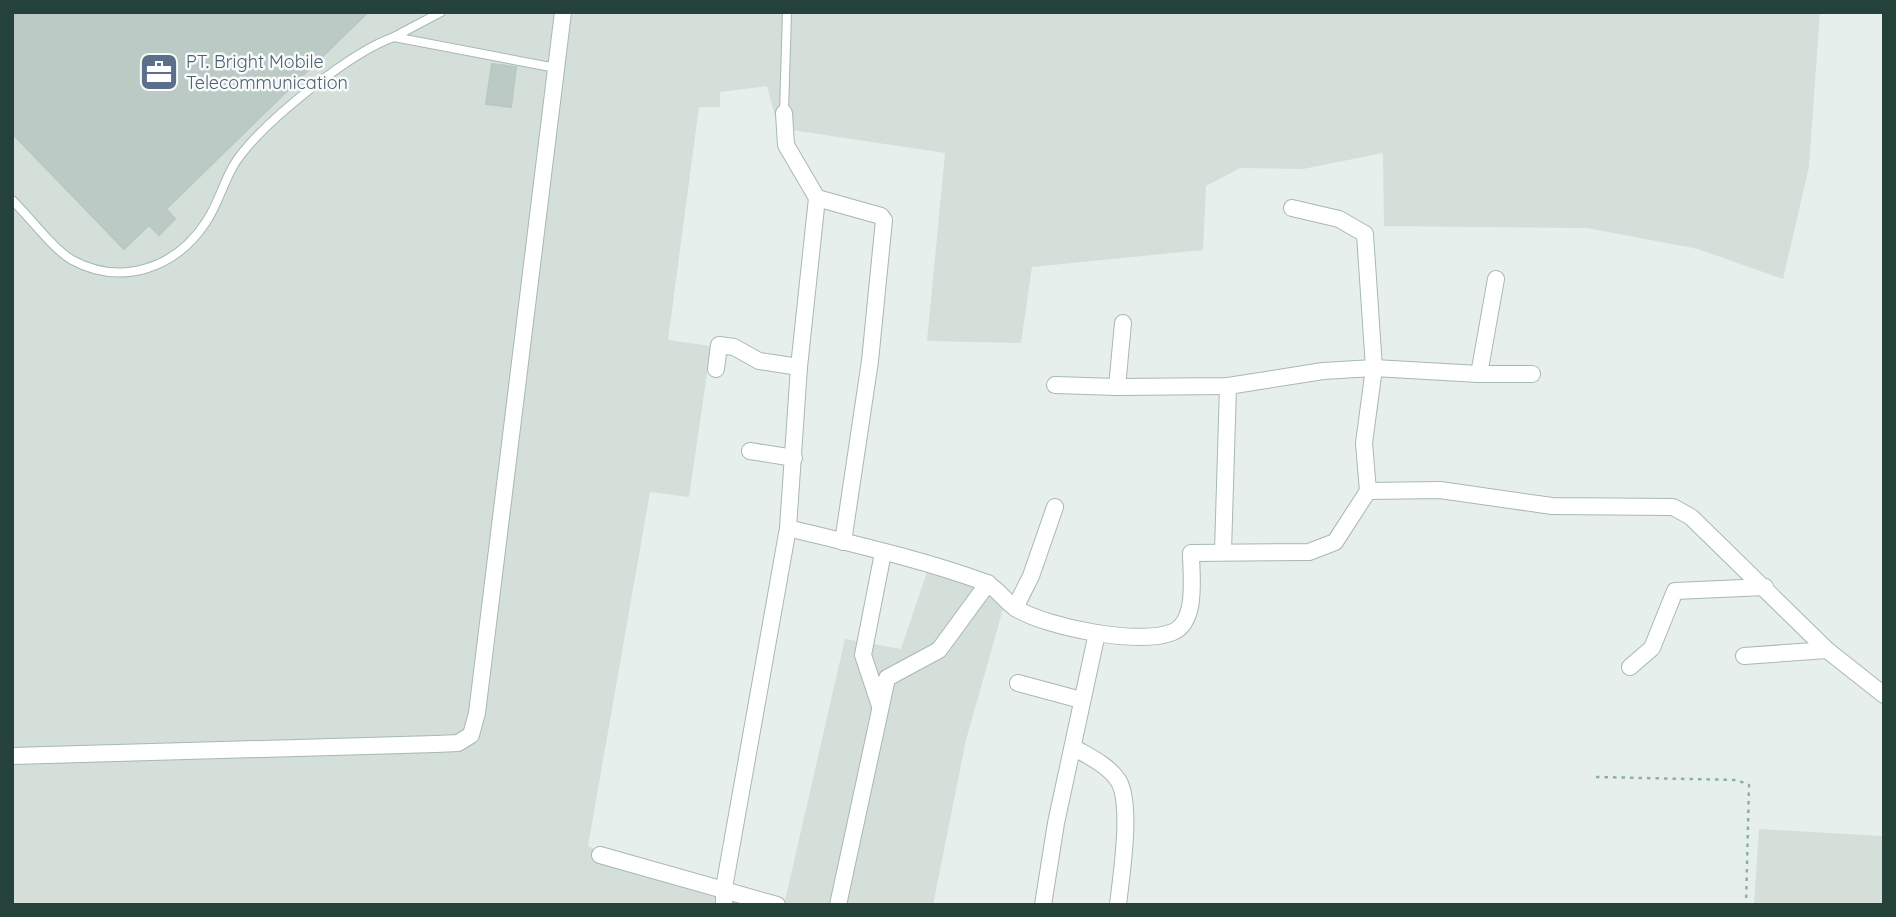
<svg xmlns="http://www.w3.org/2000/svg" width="1896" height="917" viewBox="0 0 1896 917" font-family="Quicksand,sans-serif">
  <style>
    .built { fill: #d4dfda }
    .building { fill: #bbcac4; stroke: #b8c9c2; stroke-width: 2 }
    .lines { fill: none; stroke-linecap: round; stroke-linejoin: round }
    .lane-casing { stroke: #a8b8b2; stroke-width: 10 }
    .street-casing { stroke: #a8b8b2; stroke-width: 18 }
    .path { stroke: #86b3a5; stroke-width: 2.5; stroke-dasharray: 3.5 5; stroke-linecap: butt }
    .lane { stroke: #fff; stroke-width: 8 }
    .street { stroke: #fff; stroke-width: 16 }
    .labels { text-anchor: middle; stroke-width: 5; stroke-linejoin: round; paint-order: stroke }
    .service-label { font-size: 18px; fill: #4e5e75; stroke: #f7fbf9; text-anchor: start }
  </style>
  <rect width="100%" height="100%" fill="#e6efeb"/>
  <g class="built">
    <path d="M12,12H1820L1809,167L1783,279L1698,249L1587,228L1384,226L1383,153L1303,169L1240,168L1206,186L1203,250L1032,267L1021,343L927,341L945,153L778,128L767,86L720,92V107H699L668,340L711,346L689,497L650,492L588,846L605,854L778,905H12Z"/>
    <path d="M928,569L1007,595L966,740L933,905H784L845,639L901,649Z"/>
    <path d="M1759,829L1882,836L1884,829V904L1754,905Z"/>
  </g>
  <g class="building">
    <path d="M12,12H368L166,209L175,219L159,235L149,225L124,249L12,133Z"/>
    <path d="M492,64L516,67L511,107L486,104Z"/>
  </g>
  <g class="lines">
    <g class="lane-casing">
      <g id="lane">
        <path d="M441,12L394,37L556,68"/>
        <path d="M784,113L787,12"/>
        <path d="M12,200C29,216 53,249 72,260C122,287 176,268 206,222C221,200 225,173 243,152C272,116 351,52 394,37"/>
      </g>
    </g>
    <g class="street-casing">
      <g id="street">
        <path d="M817,198L881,216L884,220L870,361L843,542"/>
        <path d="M1123,323L1117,387L1228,386L1323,371L1374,368L1479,374L1496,279"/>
        <path d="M716,369L719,345L734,347L759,361L799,367"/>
        <path d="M1479,374H1532"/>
        <path d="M1055,385L1117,387"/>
        <path d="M750,451L794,458"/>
        <path d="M1368,491L1440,490L1552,506L1673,507L1691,517L1827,650L1884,695"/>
        <path d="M788,528C853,544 921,559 984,582C997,587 1005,602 1017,609C1047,627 1139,646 1173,632C1198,621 1191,575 1191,553L1309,552L1335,542L1368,491L1364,443L1374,368L1365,234L1339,219L1292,208"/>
        <path d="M1223,551L1228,386"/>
        <path d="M1015,608L1031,576L1055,507"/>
        <path d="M1744,656L1827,650"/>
        <path d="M1630,667L1652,648L1675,591L1765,587"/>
        <path d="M1018,683L1081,700"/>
        <path d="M880,706L863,655L883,553"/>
        <path d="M1073,747C1088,756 1108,765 1118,780C1133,803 1121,877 1118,905"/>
        <path d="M12,756L436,744L458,743L471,735L477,713L563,12"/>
        <path d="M600,855L777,905"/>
        <path d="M724,905V888L788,528L799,367L817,198L786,145L784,113"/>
        <path d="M838,905L887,678L939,650L988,583"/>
        <path d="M1043,905L1056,823L1097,633"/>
      </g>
    </g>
    <path class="path" d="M1596,777L1737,780L1749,785L1746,905"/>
    <use href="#lane" class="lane"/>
    <use href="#street" class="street"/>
  </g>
  <defs>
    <g id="office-square" transform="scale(2.0125)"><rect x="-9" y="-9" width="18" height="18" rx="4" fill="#5c6f8a" stroke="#f7fbf9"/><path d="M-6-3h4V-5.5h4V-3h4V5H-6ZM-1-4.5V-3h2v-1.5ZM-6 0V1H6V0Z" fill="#fff"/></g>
  </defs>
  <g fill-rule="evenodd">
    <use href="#office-square" x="159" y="72"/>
  </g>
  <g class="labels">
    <g class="service-label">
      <text x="186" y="68">PT. Bright Mobile<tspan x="186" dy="21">Telecommunication</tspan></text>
    </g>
  </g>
  <rect width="1896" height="917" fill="none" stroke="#24423a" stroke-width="28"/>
</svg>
